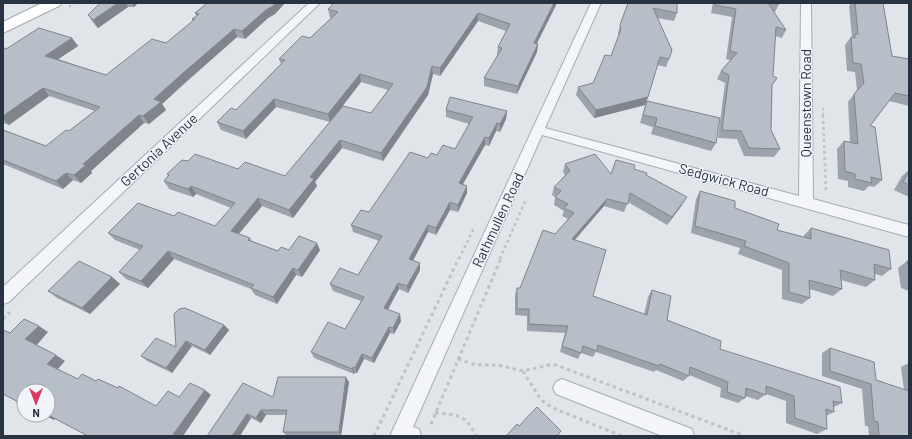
<svg xmlns="http://www.w3.org/2000/svg" width="912" height="439" viewBox="0 0 912 439" font-family="Barlow,sans-serif">
  <style>
    .lines { fill: none; stroke-linecap: round; stroke-linejoin: round }
    .street-casing { stroke: #a5acb5; stroke-width: 2 }
    .primary-casing { stroke: #9eaab7; stroke-width: 2 }
    .path-far2 { stroke: #bec3c9; stroke-width: 2; stroke-dasharray: 2.5 2.5; stroke-linecap: butt }
    .path-far1 { stroke: #bec3c9; stroke-width: 2.5; stroke-dasharray: 3 3; stroke-linecap: butt }
    .path { stroke: #bec3c9; stroke-width: 3; stroke-dasharray: 3.5 3.5; stroke-linecap: butt }
    .street { fill: #f3f5f8; fill-rule: evenodd }
    .primary { fill: #fff; fill-rule: evenodd }
    .wall { fill: #9da3ac; fill-rule: evenodd }
    .shaded-wall { fill: #80858c }
    .building { fill: #b7bec8; stroke: #80858c }
    .labels { text-anchor: middle; stroke-width: 3; stroke-linejoin: round; paint-order: stroke }
    .street-label { font-size: 14px; fill: #273343; stroke: #f0f3f7 }
  </style>
  <rect width="100%" height="100%" fill="#e0e5ea"/>
  <g class="lines">
    <g class="street-casing">
      <g id="street">
        <path d="M309,3H320L9,302L3,304V287Z"/>
        <path d="M591,3H601L545,128L799,196L801,3H811L813,199L909,225V237L542,135L413,427L419,429L421,436H390Z"/>
        <path d="M562,379L692,429L694,436H662L556,394L553,388L556,382Z"/>
      </g>
    </g>
    <g class="primary-casing">
      <path id="primary" d="M42,3H61L59,6L3,33V22Z"/>
    </g>
    <g class="path-far2">
      <path d="M69,7L75,3"/>
      <path d="M823,108V116"/>
    </g>
    <g class="path-far1">
      <path d="M823,115L826,193"/>
      <path d="M459,259L474,228"/>
      <path d="M500,259L526,199"/>
    </g>
    <g class="path">
      <path d="M3,319L10,312"/>
      <path d="M458,359L476,365H498L523,371L549,365H556L745,436"/>
      <path d="M523,371L541,400L553,408L622,436"/>
      <path d="M435,413C457,415 466,414 476,436"/>
      <path d="M431,424L501,258"/>
      <path d="M374,436L459,258"/>
    </g>
    <use href="#street" class="street"/>
    <use href="#primary" class="primary"/>
  </g>
  <g class="wall">
    <path d="M100,3H138L134,7H128L98,28L94,24L88,15Z"/>
    <path d="M207,3H285L275,14L268,18L245,39L237,37L186,82L162,104L166,110L149,124L144,123L91,171L92,173L81,183L73,180L63,189L3,164V130L46,146L69,131L95,111L49,96L9,125L3,123V48L6,49L72,38L78,46L58,59L106,75L166,43L193,21L192,19L196,16L195,13Z"/>
    <path d="M334,3H557L537,43L538,44L537,52L517,94L484,86V78L498,55H497L498,47L506,31L478,21L440,76L433,74L428,95L383,161L342,148L315,182L317,186L293,218L262,206L239,234L250,238L252,241L278,251L289,250H320L302,277L296,275L277,304L255,295L251,289L174,259L148,288L126,279L119,272L140,250L115,240L108,233L174,216L215,226L231,208L196,194L193,197L169,189L164,181L168,176L167,174L188,161L238,169L285,176L330,122L276,107L246,139L221,130L217,122L236,110L281,64L279,59L310,38L331,18H330L328,9ZM361,82L388,90L371,113L339,111Z"/>
    <path d="M628,3L677,13L674,21L657,18L669,59L666,67L657,65L648,97L645,105L594,118L576,95L578,87L593,83L611,56L619,36L618,33L620,25Z"/>
    <path d="M713,3H779V4L775,12H774L786,30L782,38L775,36L772,86L771,130L780,149L774,157L744,156L737,139L718,138L725,83L717,79L721,71L730,60L726,59L732,17L711,13Z"/>
    <path d="M851,3H883L892,56L909,59V106L889,101L870,126L882,180L874,187L869,186L864,191L848,187V181L838,179L837,149L844,141L850,142L848,102L857,90L855,72L847,71L845,45L851,37H852L849,6Z"/>
    <path d="M647,101L716,143L711,151L651,134L653,127L640,123L644,109Z"/>
    <path d="M446,110L507,111L506,119L500,132L496,131L489,146L485,145L463,184L467,193L458,212L450,210L436,235L428,232L413,261L420,263V270L408,293L399,289L388,310L401,321L394,334L390,333L374,363L364,359L357,373H355L354,374L314,358L311,352L345,329L361,301L333,291L330,284L358,275L379,241L353,232L351,225L369,212L428,158L455,149L469,124L446,117Z"/>
    <path d="M616,160L646,175L682,205L667,225L628,202L624,212L604,206L575,240L593,296L644,314L648,297L652,290L667,320L720,349L842,403L834,407V412L826,416L827,429L817,434L786,423V401L766,394L758,400L745,396V398L738,403L720,397L721,388L689,375V376L683,381L656,370L654,372L596,352L593,357L581,353L578,359L560,352L565,333L527,331V316L515,315V295L517,288H520L555,234L568,219L562,216L564,211L554,205L555,197L552,195L554,187L565,175L563,172L565,164L611,174Z"/>
    <path d="M909,170V197L894,190L902,176Z"/>
    <path d="M700,191L777,230L804,237V235L811,228L891,269L882,276L875,274V280L866,287L841,280L842,289L833,296L809,289L810,298L802,304L782,299V270L738,254L740,248L691,233L696,199Z"/>
    <path d="M907,261H909V291L901,288L898,268Z"/>
    <path d="M112,277L120,284L90,314L57,298L48,291Z"/>
    <path d="M174,314L224,325L229,330L210,355L192,346L172,373L147,361L141,356L176,347Z"/>
    <path d="M830,348L876,380L904,390L901,367L909,363V436H869L868,426H865L862,389L822,376V353Z"/>
    <path d="M349,382L341,436H287L283,432L286,415H266L261,423L251,418L240,436H207L273,397Z"/>
  </g>
  <g class="shaded-wall">
    <path d="M118,3H126L128,7L98,28L93,20Z"/>
    <path d="M132,3H138L134,7Z"/>
    <path d="M276,3H285L275,14L268,18L245,39L242,31L266,10Z"/>
    <path d="M554,3H557L533,51L534,43Z"/>
    <path d="M478,13V21L440,76V68Z"/>
    <path d="M234,29L237,37L186,82L162,104L166,110L149,124L143,116L154,99L182,74Z"/>
    <path d="M72,38L78,46L51,64L45,56Z"/>
    <path d="M538,44L537,52L517,94L518,86Z"/>
    <path d="M432,66L433,74L428,95L383,161L381,153Z"/>
    <path d="M360,74L361,82L330,122L328,114Z"/>
    <path d="M43,88L49,96L9,125L3,119V116Z"/>
    <path d="M648,97L645,105L594,118L596,110Z"/>
    <path d="M274,99L276,107L246,139L243,131Z"/>
    <path d="M507,111L506,119L500,132V124Z"/>
    <path d="M139,115L144,123L91,171L92,173L81,183L74,175L83,164Z"/>
    <path d="M497,123L496,131L489,146V138Z"/>
    <path d="M485,137V145L459,191V183Z"/>
    <path d="M340,140L342,148L315,182L317,186L293,218L289,210L310,177Z"/>
    <path d="M66,173L73,180L63,189L56,181Z"/>
    <path d="M191,186L196,194L193,197L188,189Z"/>
    <path d="M467,186V193L458,212V205Z"/>
    <path d="M687,197L682,205L667,225L672,217Z"/>
    <path d="M258,198L262,206L235,238L231,231Z"/>
    <path d="M607,199L604,206L569,246L572,239Z"/>
    <path d="M450,202V210L436,235V228Z"/>
    <path d="M428,225V232L410,266L409,259Z"/>
    <path d="M317,243L320,250L302,277L298,270Z"/>
    <path d="M168,251L174,259L148,288L141,281Z"/>
    <path d="M420,263V270L408,293L407,286Z"/>
    <path d="M293,268L296,275L277,304L273,297Z"/>
    <path d="M112,277L120,284L90,314L82,308Z"/>
    <path d="M398,283L399,289L385,314L384,308Z"/>
    <path d="M400,314L401,321L394,334L393,328Z"/>
    <path d="M224,325L229,330L210,355L205,350Z"/>
    <path d="M39,326L48,332L36,346L25,339Z"/>
    <path d="M389,327L390,333L374,363L372,358Z"/>
    <path d="M186,341L192,346L172,373L166,368Z"/>
    <path d="M362,354L364,359L357,373L355,368Z"/>
    <path d="M56,355L65,361L57,370L47,364Z"/>
    <path d="M353,367L355,373L354,374L352,369Z"/>
    <path d="M346,377L349,382L341,436L339,432Z"/>
    <path d="M205,390L211,395L183,436H172Z"/>
    <path d="M261,410L266,415L261,423L256,418Z"/>
    <path d="M247,414L251,418L240,436H232Z"/>
    <path d="M44,415H48L56,418L54,420Z"/>
  </g>
  <g class="building">
    <path d="M100,3H118L93,20L88,15Z"/>
    <path d="M207,3H276L273,6L266,10L242,31L234,29L182,74L154,99L161,102L143,116L139,115L83,164L86,165L74,175L66,173L56,181L3,160V130L46,146L66,130L69,131L100,107L43,88L3,116V48H4L6,49L39,28L72,38L45,56L106,75L152,39L166,43L195,19H192L199,14L195,13Z"/>
    <path d="M334,3H554L534,43L538,44L518,86L484,78L502,48L498,47L510,24L478,13L440,68L432,66L427,87L381,153L340,140L310,177L314,179L289,210L258,198L231,231L250,238L248,240L278,251L281,247L289,250L299,236L317,243L298,270L293,268L273,297L251,288L254,285L168,251L141,281L119,272L143,246L108,233L138,203L174,216L178,212L215,226L235,203L191,186L188,189L164,181L169,175L167,174L182,160L188,161L195,154L238,169L245,162L285,176L343,106L371,113L393,84L360,74L328,114L274,99L243,131L217,122L231,108L236,110L285,60L279,59L302,36L310,38L338,12L328,9Z"/>
    <path d="M628,3H677V13L653,8L672,50L669,59L660,57L648,97L596,110L578,87L593,83L605,55L611,56L621,29L620,25Z"/>
    <path d="M715,3H779V4L768,3L786,30L776,27L773,76L777,78L772,85L771,130L780,149L749,148L741,131L722,130L729,75L721,71L737,53L730,51L736,9L715,5Z"/>
    <path d="M855,3H883L892,56L909,59V96L895,93L870,126L875,127L882,180L871,177L872,183L855,179V174L845,171L844,141L858,144L854,94L864,83L861,64L853,63L851,37L855,38V34H858Z"/>
    <path d="M450,97L507,111L500,124L497,123L489,138L485,137L459,183L467,186L458,205L450,202L436,228L428,225L409,259L420,263L407,286L398,283L384,308L400,314L393,328L389,327L372,358L362,354L355,368L353,367L352,369L311,352L328,322L345,329L364,297L330,284L340,268L358,275L382,236L351,225L361,210L369,212L410,152L428,158L431,153L437,155L443,145L455,149L473,117L446,110Z"/>
    <path d="M647,101L720,118L716,143L655,126L657,118L643,115Z"/>
    <path d="M595,154L611,174L616,160L635,165L634,169L647,173L646,175L687,197L672,217L630,193L628,204L607,199L572,239L606,250L593,296L647,315L652,290L671,296L667,320L721,341L720,349L840,387L842,403L833,401L834,412L826,409L827,429L795,418L794,396L766,386V395L746,388L745,398L727,392L728,382L690,367L689,376L660,364L659,366L598,345L597,351L583,346L581,353L562,346L568,326L529,324V309H517V288H520L543,230L555,234L574,213L564,208L568,204L555,197L561,191L554,187L570,171L565,164Z"/>
    <path d="M909,171V185L903,182Z"/>
    <path d="M700,191L735,201V208L779,224L777,230L811,239V228L889,250L891,269L874,264L875,280L840,270L842,289L809,280L810,298L789,292V263L744,246L746,241L695,226Z"/>
    <path d="M79,261L112,277L82,308L48,291Z"/>
    <path d="M907,261H909V269Z"/>
    <path d="M185,308L224,325L205,350L186,341L166,368L141,356L156,338L176,347L174,314L179,309Z"/>
    <path d="M24,319L39,326L25,339L56,355L47,364L78,379L82,374L96,381L98,379L118,388L119,386L156,406L168,391L179,397L190,383L205,390L172,436H88L48,415V391H24V405L3,394V330L10,333Z"/>
    <path d="M830,348L874,362L876,380L909,391V436H879L878,422L874,421L871,384L830,371Z"/>
    <path d="M278,377H346L339,432H283L287,410H261L256,418L247,414L232,436H207L243,383L273,397Z"/>
    <path d="M537,407L561,431L557,436H506L517,424L519,426Z"/>
  </g>
  <g class="labels">
    <g class="street-label">
      <text transform="translate(806 103) rotate(-90)" y="5">Queenstown Road</text>
      <text transform="translate(159 150) rotate(-43)" y="5">Gertonia Avenue</text>
      <text transform="translate(724 180) rotate(15)" y="5">Sedgwick Road</text>
      <text transform="translate(498 220) rotate(-65)" y="5">Rathmullen Road</text>
    </g>
  </g>
  <rect width="912" height="439" fill="none" stroke="#273343" stroke-width="8"/>
  <g transform="translate(36 403) rotate(180)"><circle r="19" fill="#f0f3f7" stroke="#a0a6af"/>
  <path d="M0-3L7 15L0 10L-7 15Z" fill="#da3a5d"/>
  <text y="-6" font-size="11" font-weight="bold" text-anchor="middle" fill="#273343">N</text>
  </g>
</svg>
